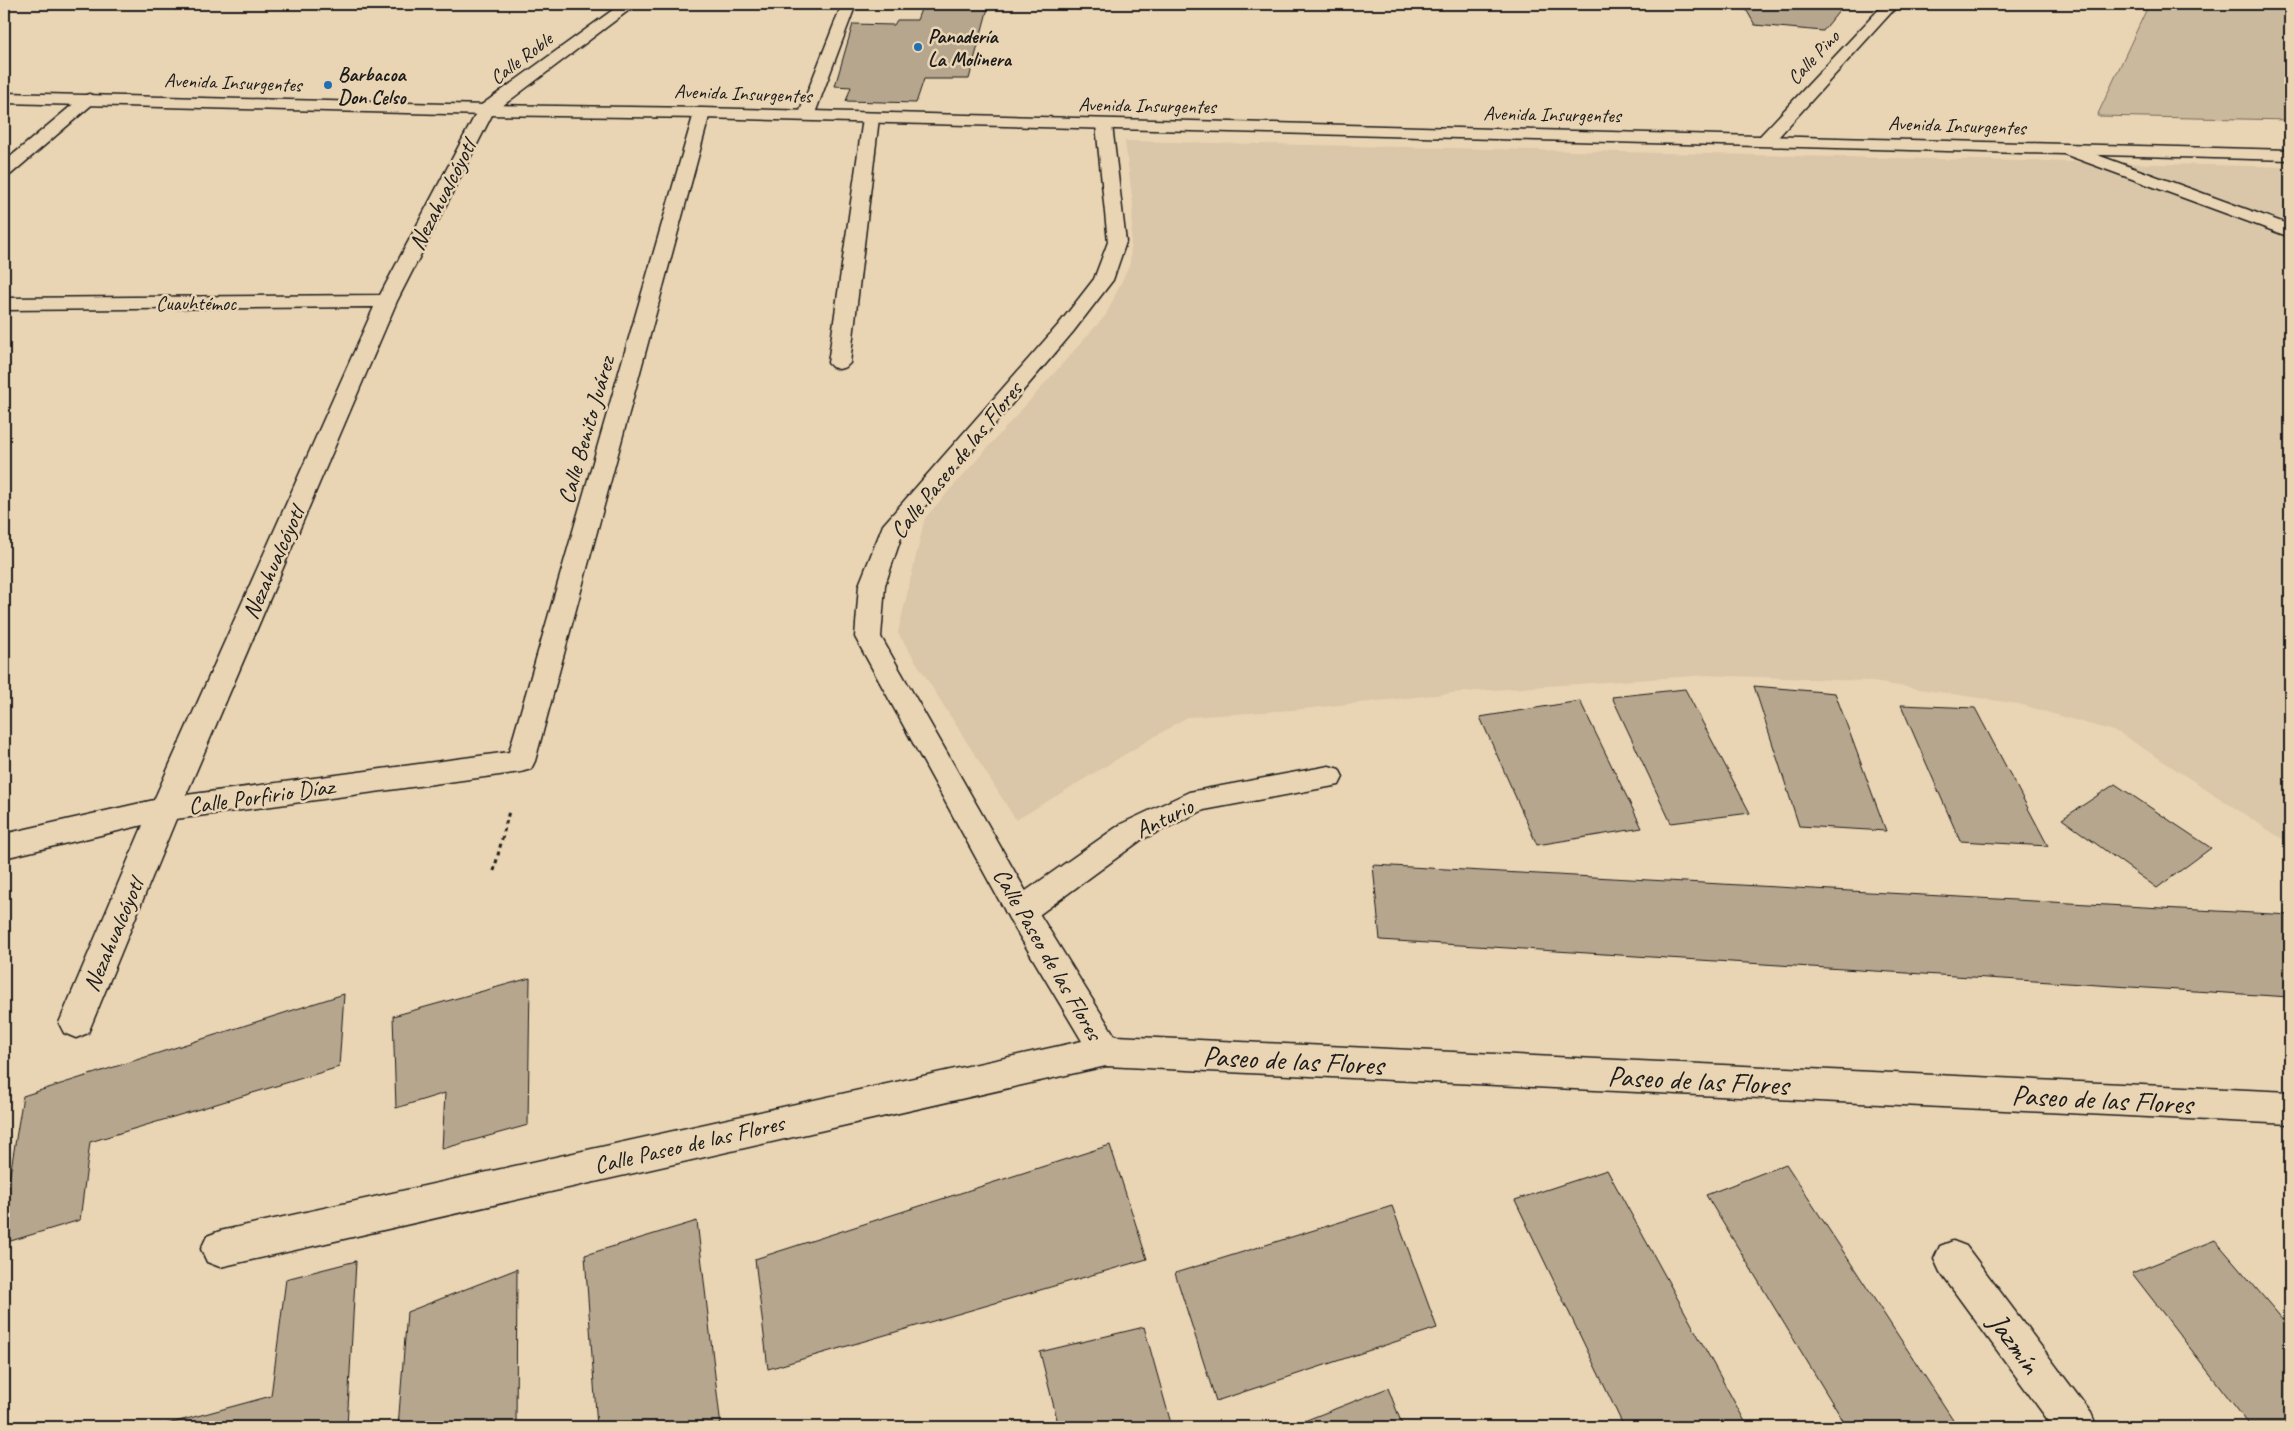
<svg xmlns="http://www.w3.org/2000/svg" width="2294" height="1431" viewBox="0 0 2294 1431" font-family="Caveat,sans-serif">
  <style>
    .built { fill: #dac6a8 }
    .green { fill: #cbb99d; stroke: #746a5c }
    .building { fill: #b6a68e; stroke: #1c1c1c }
    .lines { fill: none; stroke-linecap: round; stroke-linejoin: round }
    .service-casing { stroke: #1c1c1c; stroke-width: 3 }
    .minor-casing { stroke: #1c1c1c; stroke-width: 3 }
    .tertiary-casing { stroke: #1c1c1c; stroke-width: 3 }
    .path { stroke: #1c1c1c; stroke-width: 3; stroke-dasharray: 4 4; stroke-linecap: butt }
    .service { fill: #e9d4b3; fill-rule: evenodd }
    .minor { fill: #e9d4b3; fill-rule: evenodd }
    .tertiary { fill: #e9d4b3; fill-rule: evenodd }
    .poi-dot { fill: #1f6fb2; stroke: #e9d4b3; stroke-width: 2 }
    .labels { text-anchor: middle; stroke-width: 5; stroke-linejoin: round; paint-order: stroke }
    .far-poi-label { font-size: 20px; font-weight: bold; fill: #1c1c1c; stroke: #e9d4b3; text-anchor: start }
    .far-street-label { font-size: 20px; fill: #1c1c1c; stroke: #e9d4b3 }
    .street-label { font-size: 24px; fill: #1c1c1c; stroke: #e9d4b3 }
    .near-street-label { font-size: 29px; fill: #1c1c1c; stroke: #e9d4b3 }
  </style>
  <rect width="100%" height="100%" fill="#e9d4b3"/>
  <filter id="ink" filterUnits="userSpaceOnUse"><feTurbulence type="fractalNoise" baseFrequency=".02" numOctaves="2"/><feDisplacementMap in="SourceGraphic" scale="10" xChannelSelector="R" yChannelSelector="G"/><feConvolveMatrix kernelMatrix="1 2 1 2 8 2 1 2 1" color-interpolation-filters="sRGB"/></filter>
  <g filter="url(#ink)">
    <path class="built" d="M1125,141L2290,167V844L2120,733L2019,704L1867,681L1707,675L1462,692L1292,710L1187,717L1016,820L898,633L925,518L1106,315L1130,264L1133,204Z"/>
    <path class="green" d="M2149,4H2290V120L2097,116Z"/>
    <g class="building">
      <path d="M923,4H989L969,79H924L916,103L846,101L851,87L835,86L853,24L894,25L897,20H917Z"/>
      <path d="M1743,4H1843L1844,5L1823,31L1755,25Z"/>
      <path d="M1754,686L1835,693L1886,831L1799,826Z"/>
      <path d="M1685,689L1750,813L1671,823L1612,697Z"/>
      <path d="M1580,701L1642,828L1537,845L1480,717Z"/>
      <path d="M1901,705L1975,708L2048,846L1960,841Z"/>
      <path d="M2115,784L2211,848L2157,888L2062,819Z"/>
      <path d="M1373,865L2290,915V997L1380,940Z"/>
      <path d="M530,978L528,1125L442,1149L445,1093L396,1108L393,1016Z"/>
      <path d="M344,994L339,1067L90,1142L80,1220L4,1243V1211L23,1096Z"/>
      <path d="M1110,1145L1147,1259L768,1369L755,1259Z"/>
      <path d="M1786,1164L1958,1427H1847L1706,1195Z"/>
      <path d="M1607,1170L1748,1427H1624L1515,1200Z"/>
      <path d="M1392,1206L1437,1328L1216,1401L1175,1273Z"/>
      <path d="M697,1221L721,1427H597L585,1255Z"/>
      <path d="M2215,1240L2290,1328V1427H2251L2132,1273Z"/>
      <path d="M356,1261L347,1427H157L271,1396L286,1279Z"/>
      <path d="M517,1269L516,1427H398L407,1312Z"/>
      <path d="M1144,1327L1172,1427H1059L1040,1352Z"/>
      <path d="M1388,1388L1403,1427H1289Z"/>
    </g>
    <g class="lines">
      <g class="service-casing">
        <g id="service">
          <path d="M842,4H856L814,116L812,120H800L798,116Z"/>
          <path d="M2070,145L2290,225V237L2064,154L2061,150L2064,146Z"/>
          <path d="M1329,766L1339,769L1343,777L1339,785L1204,810L1141,840L1032,920L1021,924L1010,920L1005,911L1010,902L1121,824L1189,792Z"/>
        </g>
      </g>
      <g class="minor-casing">
        <g id="minor">
          <path d="M621,4H637L493,113L397,301L186,795L509,752L694,113L696,109H708L710,113L535,761L531,769L521,772L176,819L88,1033L76,1038L64,1033L59,1023L143,825L4,858V834L154,800L374,307L4,310V298L380,295L480,106Z"/>
          <path d="M1884,4H1899L1772,144H1760L1757,140L1760,136Z"/>
          <path d="M89,94L95,96L97,99L95,102L10,175L4,176V162L83,96Z"/>
          <path d="M871,113L877,114L879,118L850,363L846,367L839,369L832,367L828,363L863,118L865,114Z"/>
          <path d="M1104,120L1110,121L1112,125L1126,242L1113,280L1073,332L903,532L885,585L881,637L1032,902L1115,1036L2290,1092V1124L1106,1066L220,1267L207,1262L201,1249L207,1236L220,1231L1082,1041L1010,920L855,637L859,585L883,525L1059,324L1094,279L1108,242L1096,125L1098,121Z"/>
          <path d="M1953,1241L1966,1246L2091,1413L2097,1427H2053L1940,1272L1934,1259L1940,1246Z"/>
        </g>
      </g>
      <g class="tertiary-casing">
        <path id="tertiary" d="M4,93L486,105L702,108L2290,150V160L702,118L486,115L4,103Z"/>
      </g>
      <path class="path" d="M494,871L509,811"/>
      <use href="#service" class="service"/>
      <use href="#minor" class="minor"/>
      <use href="#tertiary" class="tertiary"/>
    </g>
  </g>
  <g class="poi-dot">
    <circle cx="918" cy="47" r="5"/>
    <circle cx="328" cy="85" r="5"/>
  </g>
  <g class="labels">
    <g class="far-poi-label">
      <text x="928" y="43">Panadería<tspan x="928" dy="23">La Molinera</tspan></text>
      <text x="338" y="81">Barbacoa<tspan x="338" dy="23">Don Celso</tspan></text>
    </g>
    <g class="far-street-label">
      <text transform="translate(1813 57) rotate(-47)" y="7">Calle Pino</text>
      <text transform="translate(521 58) rotate(-37)" y="7">Calle Roble</text>
      <text transform="translate(233 82) rotate(2)" y="7">Avenida Insurgentes</text>
      <text transform="translate(743 93) rotate(2)" y="7">Avenida Insurgentes</text>
      <text transform="translate(1147 105) rotate(1)" y="7">Avenida Insurgentes</text>
      <text transform="translate(1552 114) rotate(1)" y="7">Avenida Insurgentes</text>
      <text transform="translate(1957 125) rotate(2)" y="7">Avenida Insurgentes</text>
      <text x="196" y="310">Cuauhtémoc</text>
    </g>
    <g class="street-label">
      <text transform="translate(442 195) rotate(-63)" y="8">Nezahualcóyotl</text>
      <text transform="translate(586 430) rotate(-74)" y="8">Calle Benito Juárez</text>
      <text transform="translate(956 460) rotate(-51)" y="8">Calle Paseo de las Flores</text>
      <text transform="translate(273 563) rotate(-66)" y="8">Nezahualcóyotl</text>
      <text transform="translate(261 796) rotate(-8)" y="8">Calle Porfirio Díaz</text>
      <text transform="translate(1164 818) rotate(-26)" y="8">Anturio</text>
      <text transform="translate(113 935) rotate(-67)" y="8">Nezahualcóyotl</text>
      <text transform="translate(1048 954) rotate(60)" y="8">Calle Paseo de las Flores</text>
      <text transform="translate(689 1144) rotate(-13)" y="8">Calle Paseo de las Flores</text>
    </g>
    <g class="near-street-label">
      <text transform="translate(1293 1060) rotate(3)" y="10">Paseo de las Flores</text>
      <text transform="translate(1698 1080) rotate(3)" y="10">Paseo de las Flores</text>
      <text transform="translate(2102 1099) rotate(3)" y="10">Paseo de las Flores</text>
      <text transform="translate(2015 1343) rotate(54)" y="10">Jazmín</text>
    </g>
  </g>
  <rect width="2294" height="1431" fill="none" stroke="#e9d4b3" stroke-width="20"/>
  <rect x="10" y="10" width="2274" height="1411" fill="none" stroke="#1c1c1c" stroke-width="2" filter="url(#ink)"/>
</svg>
